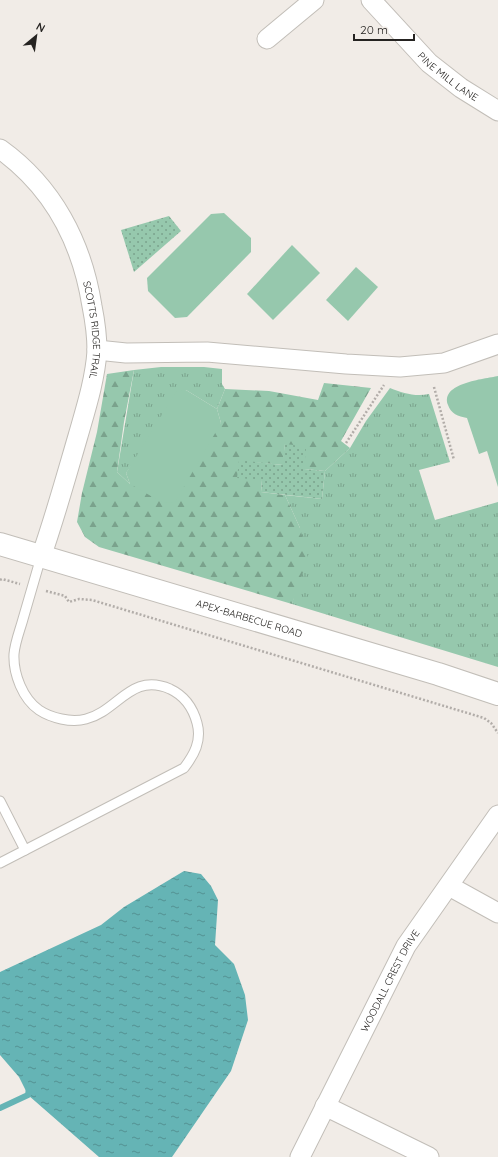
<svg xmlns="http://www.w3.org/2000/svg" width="498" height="1157" viewBox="0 0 498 1157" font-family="Quicksand,sans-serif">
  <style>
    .grass { fill: url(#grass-tufts) }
    .forest { fill: url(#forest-firs) }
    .park { fill: url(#park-dots) }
    .pitch { fill: #96c8ad }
    .water { fill: url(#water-ripples) }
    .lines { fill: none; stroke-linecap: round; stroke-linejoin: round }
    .stream { stroke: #65b4b5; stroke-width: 6 }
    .service-casing { stroke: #c2beb8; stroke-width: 11 }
    .minor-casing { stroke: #c2beb8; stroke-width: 21 }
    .tertiary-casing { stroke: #c2beb8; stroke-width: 24 }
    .path { stroke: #b2ada9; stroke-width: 2.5; stroke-dasharray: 2 2; stroke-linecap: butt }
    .service { stroke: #fff; stroke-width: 9 }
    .minor { stroke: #fff; stroke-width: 19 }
    .tertiary { stroke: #fff; stroke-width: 22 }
    .labels { text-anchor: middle; stroke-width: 3; stroke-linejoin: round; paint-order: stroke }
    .street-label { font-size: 10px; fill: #252321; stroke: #f1ece7 }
  </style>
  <defs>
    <pattern id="grass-tufts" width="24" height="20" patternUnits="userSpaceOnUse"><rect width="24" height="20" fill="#96c8ad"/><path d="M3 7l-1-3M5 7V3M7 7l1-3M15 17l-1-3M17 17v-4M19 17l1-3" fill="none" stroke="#7aa28c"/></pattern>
    <pattern id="forest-firs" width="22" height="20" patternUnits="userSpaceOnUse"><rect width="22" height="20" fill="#96c8ad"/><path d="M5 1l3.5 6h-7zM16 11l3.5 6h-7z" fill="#7aa28c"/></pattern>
    <pattern id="park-dots" width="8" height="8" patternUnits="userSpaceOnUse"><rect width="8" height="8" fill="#96c8ad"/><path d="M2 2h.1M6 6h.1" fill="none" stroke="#7aa28c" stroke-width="1.8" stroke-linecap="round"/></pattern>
    <pattern id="water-ripples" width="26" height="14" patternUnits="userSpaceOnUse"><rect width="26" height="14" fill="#65b4b5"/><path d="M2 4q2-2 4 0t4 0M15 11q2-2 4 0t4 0" fill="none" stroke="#539293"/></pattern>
  </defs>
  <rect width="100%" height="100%" fill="#f1ece7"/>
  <g class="grass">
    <path d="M161,367H204L222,369V384L225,389L217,409L186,390L126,473L130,484L117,472L134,370Z"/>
    <path d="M390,388C403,393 415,397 429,394L450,462L419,470L435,520L498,502V667L292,604L297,585L300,528L285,495L322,499L325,471L350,448L366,421Z"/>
  </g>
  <path class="forest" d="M134,370L124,422L117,472L130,484L221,423L217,409L225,389L269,391L318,400L324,383L371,388L341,441L350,448L325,471L304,469L285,444L283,465L240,461L262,480L261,492L285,495L300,528L308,558L292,604L99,547L85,537L77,522L82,493L97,432L107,374Z"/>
  <g class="park">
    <path d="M169,216L181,231L134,272L121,230Z"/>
    <path d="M285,444L294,445L306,449L304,469L325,471L322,499L261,492L262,480L237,478L239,460L282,465Z"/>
  </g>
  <g class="pitch">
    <path d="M224,213L251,238V252L187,317L175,318L148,291L147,278L211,214Z"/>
    <path d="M292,245L320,273L273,320L247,294Z"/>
    <path d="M356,267L378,287L348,321L326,300Z"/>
    <path d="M498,376V487L487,451L479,454L467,418C458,416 451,414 448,405C440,383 484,379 498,376Z"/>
    <path d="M186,390L217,409L221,423L175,502L163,503L130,484L126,473L176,392Z"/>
  </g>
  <path class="water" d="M184,871L201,874L211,886L218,900L215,945L234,964L245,995L248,1020L231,1071L172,1157H99L28,1095L19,1077L0,1055V972L101,925L124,907Z"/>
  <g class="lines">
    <path class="stream" d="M0,1108L28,1095L29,1088"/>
    <g class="service-casing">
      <g id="service">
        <path d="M0,801L25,850"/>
        <path d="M0,863L184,768C194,755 202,741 197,723C193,708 185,696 170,689C131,672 118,711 86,719C71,723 51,718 39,710C23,699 13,674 14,654C15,642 20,630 23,619C29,598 35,578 41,557"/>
      </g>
    </g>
    <g class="minor-casing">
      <g id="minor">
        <path id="s1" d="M371,0L429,63L461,88L498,111"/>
        <path d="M267,39L314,0"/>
        <path id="s2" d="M0,149C53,187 82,243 92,306C95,321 97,336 97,351C95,380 86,408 78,436C66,477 55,517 41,557"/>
        <path d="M97,350L126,353L207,352L346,364L400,367L444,363L498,344"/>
        <path d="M449,886L498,913"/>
        <path d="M325,1106L429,1157"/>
        <path id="s3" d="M300,1157L406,946L498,815"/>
      </g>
    </g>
    <g class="tertiary-casing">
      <g id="tertiary">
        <path id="s4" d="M0,544L438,674L498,694"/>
      </g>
    </g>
    <g class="path">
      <path d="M434,387L454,460"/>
      <path d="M346,443L384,385"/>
      <path d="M0,580L2,579L20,584"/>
      <path d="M46,591L65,596L69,602L79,599L92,600L484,718L491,723L498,733"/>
    </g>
    <use href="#service" class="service"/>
    <use href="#minor" class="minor"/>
    <use href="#tertiary" class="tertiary"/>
  </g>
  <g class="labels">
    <g class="street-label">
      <text dy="4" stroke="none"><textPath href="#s1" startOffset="109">PINE MILL LANE</textPath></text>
      <text dy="4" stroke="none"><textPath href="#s2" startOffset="211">SCOTTS RIDGE TRAIL</textPath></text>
      <text dy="4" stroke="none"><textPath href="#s4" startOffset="260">APEX-BARBECUE ROAD</textPath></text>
      <text dy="4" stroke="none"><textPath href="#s3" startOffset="198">WOODALL CREST DRIVE</textPath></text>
    </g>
  </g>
  <g transform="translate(36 36) rotate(29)" stroke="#f1ece7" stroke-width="3" paint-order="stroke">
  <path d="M0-3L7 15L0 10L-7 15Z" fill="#252321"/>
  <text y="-6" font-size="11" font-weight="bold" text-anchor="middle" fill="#252321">N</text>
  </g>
  <path d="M354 34v6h60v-6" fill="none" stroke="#252321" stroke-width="2"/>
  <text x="360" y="34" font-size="12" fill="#252321" stroke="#f1ece7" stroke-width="3" paint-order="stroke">20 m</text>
</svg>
